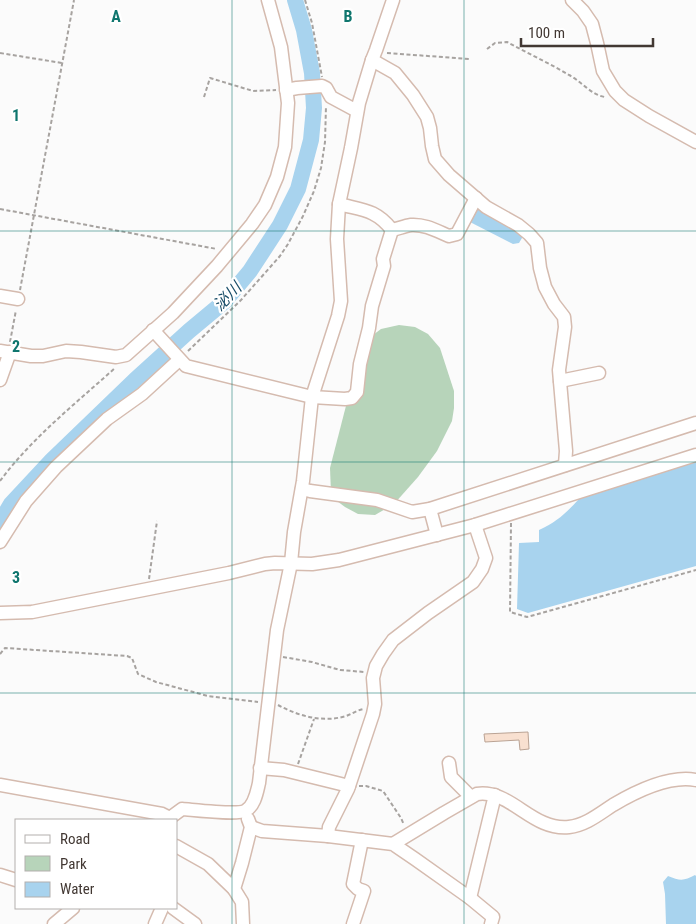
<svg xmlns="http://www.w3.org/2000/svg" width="696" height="924" viewBox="0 0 696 924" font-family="'Roboto Condensed','Noto Sans JP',sans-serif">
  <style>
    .green { fill: #b7d4ba }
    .water { fill: #a8d3ee }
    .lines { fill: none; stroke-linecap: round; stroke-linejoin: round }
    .river { stroke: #a8d3ee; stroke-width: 16 }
    .building { fill: #f8e0d0; stroke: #baa394 }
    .minor-casing { stroke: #d5bbaf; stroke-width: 15 }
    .path { stroke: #a7a3a0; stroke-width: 2; stroke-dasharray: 4 2.5; stroke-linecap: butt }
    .minor { stroke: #fff; stroke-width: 12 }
    .grid { fill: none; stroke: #0f766e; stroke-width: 1; stroke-opacity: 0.55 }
    .labels { text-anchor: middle; stroke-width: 4.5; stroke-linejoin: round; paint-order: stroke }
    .water-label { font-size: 16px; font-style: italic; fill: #1a4e69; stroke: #fff }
    .grid-label { font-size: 16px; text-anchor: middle; font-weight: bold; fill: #0f766e; stroke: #fff; stroke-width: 4.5; stroke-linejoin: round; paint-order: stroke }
  </style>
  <rect width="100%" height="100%" fill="#fbfbfb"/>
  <path class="green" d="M399,325L415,327L428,334L440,348L454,391V408L452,421L437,451L418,477L394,504L375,515L358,514L345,507L337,501L331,493L330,468L357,363L369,338L381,329Z"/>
  <g class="water">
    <path d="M479,205L525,233L519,243L513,244L468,221Z"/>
    <path d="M696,461V566L528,613L517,609L519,543L539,542V530C558,521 565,514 579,499Z"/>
    <path d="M695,875L696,876V924H666L665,894L663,882L668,876C680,881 684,881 695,875Z"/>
  </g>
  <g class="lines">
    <path class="river" d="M0,522L11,504L52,460L135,380L189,331L225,301L250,271L280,225L298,189L311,140L314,108L312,73L304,30L295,0"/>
  </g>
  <path class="building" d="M528,732L529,749L520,750L519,740L485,742L484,734Z"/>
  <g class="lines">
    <g class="minor-casing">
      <g id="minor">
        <path d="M572,0L583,11L592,24L597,43L603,71L615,91L624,100L649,116L696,142"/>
        <path d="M372,60L395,73L413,95L427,117L430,128L432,146L435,159L449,175L486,207L518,225L529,234L537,243L540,268L545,287L554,304L564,317L565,327L559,370L566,451L565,465"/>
        <path d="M286,90L297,88L322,86L326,88L331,97L357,111"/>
        <path d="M339,204C361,210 376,209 392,230"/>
        <path d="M392,230C398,229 404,226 411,225C425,224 437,231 449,236L457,234L476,198"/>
        <path d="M0,296L18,299"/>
        <path d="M153,330L186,366L312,397L345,399L352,398L357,392L360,364L369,328L372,306L384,266L383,259L392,230"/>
        <path d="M0,351L31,356H43L66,351L81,352L116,357L126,355L173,313L217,266L252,224L265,205L277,177L285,147L288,103L281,47L268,0"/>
        <path d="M0,380L10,352"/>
        <path d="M560,381L599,373"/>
        <path d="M302,489L310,491L377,500L412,512L430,509L696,423"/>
        <path d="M430,509L437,535"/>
        <path d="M0,542L26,501L56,467L107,419L142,394L179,360"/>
        <path d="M0,613L32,612L229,573L265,564L275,563L312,564L339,560L475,525L696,455"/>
        <path d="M449,763L451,777L471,797"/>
        <path d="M260,768L284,770L349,786"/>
        <path d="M0,785L162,814L170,818"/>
        <path d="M167,820L182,809C195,810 236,815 245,811C255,806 257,791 259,783L277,630L291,563L294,532L303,481L312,397L338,316L341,301L337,239L339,204L351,148L359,103L372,60L376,50L393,0"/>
        <path d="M251,827L262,831L328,836L393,844L415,859L470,898L493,917L491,924"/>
        <path d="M328,836L329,827L348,789L373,714L375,704L373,678L376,666L383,654L393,640L428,613L473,582L482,569L486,558L475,525"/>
        <path d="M393,844L444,813L477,794C511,789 532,831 569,827C586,825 599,814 613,805C635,792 670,775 696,780"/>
        <path d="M176,846L208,864L234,889"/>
        <path d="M0,875L16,880"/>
        <path d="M470,898L495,795"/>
        <path d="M173,908L195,924"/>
        <path d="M54,924L73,908"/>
        <path d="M155,924L162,908"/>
        <path d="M243,924L242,902L234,889L242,863L251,827L248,819"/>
        <path d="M353,924L364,891L358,889L353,884L362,840"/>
      </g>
    </g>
    <g class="path">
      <path d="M305,0L312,23L322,77"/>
      <path d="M487,49L495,43L507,42C527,53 549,63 569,75C581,81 591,95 605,97"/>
      <path d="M0,53L62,63"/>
      <path d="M387,53L469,59"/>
      <path d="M204,97L210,78L253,91L276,90"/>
      <path d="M0,209L217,249"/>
      <path d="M20,290L74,0"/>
      <path d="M10,342L16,310"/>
      <path d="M188,351L241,300L280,256L288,244L303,216L314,191L321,168L325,142L326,106"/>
      <path d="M0,481C32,438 75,404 115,368"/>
      <path d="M511,523L510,612L527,617L696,570"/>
      <path d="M149,579L157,521"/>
      <path d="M0,654L5,648L127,656L132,658L138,674L156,682L208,696L258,702"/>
      <path d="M283,657L312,662L340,670L364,672"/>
      <path d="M278,705C298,716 323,723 346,716C352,714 357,710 364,709"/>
      <path d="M298,764L314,719"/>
      <path d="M359,786H366L383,791L401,818L404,825"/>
    </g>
    <use href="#minor" class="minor"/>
  </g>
  <path class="grid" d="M232,0V924M464,0V924M0,231H696M0,462H696M0,693H696"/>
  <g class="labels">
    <g class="water-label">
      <text transform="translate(227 296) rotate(-46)" y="6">泌川</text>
    </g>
  </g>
  <g class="grid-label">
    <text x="116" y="22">A</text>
    <text x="348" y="22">B</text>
    <text x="16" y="121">1</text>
    <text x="16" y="352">2</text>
    <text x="16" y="583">3</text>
  </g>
  <rect x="15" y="819" width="162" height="90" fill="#ffffff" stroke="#b3afad"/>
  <rect x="25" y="835" width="25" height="8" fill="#ffffff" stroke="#b3afad"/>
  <text x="60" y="844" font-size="15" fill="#423833">Road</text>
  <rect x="25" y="856" width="25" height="15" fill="#b7d4ba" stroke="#b3afad"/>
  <text x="60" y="869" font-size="15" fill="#423833">Park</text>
  <rect x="25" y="882" width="25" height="15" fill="#a8d3ee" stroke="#b3afad"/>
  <text x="60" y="894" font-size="15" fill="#423833">Water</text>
  <path d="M521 38v8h132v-8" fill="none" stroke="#423833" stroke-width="2.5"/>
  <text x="528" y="38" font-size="15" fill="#423833" stroke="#ffffff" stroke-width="4" paint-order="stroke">100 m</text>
</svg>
